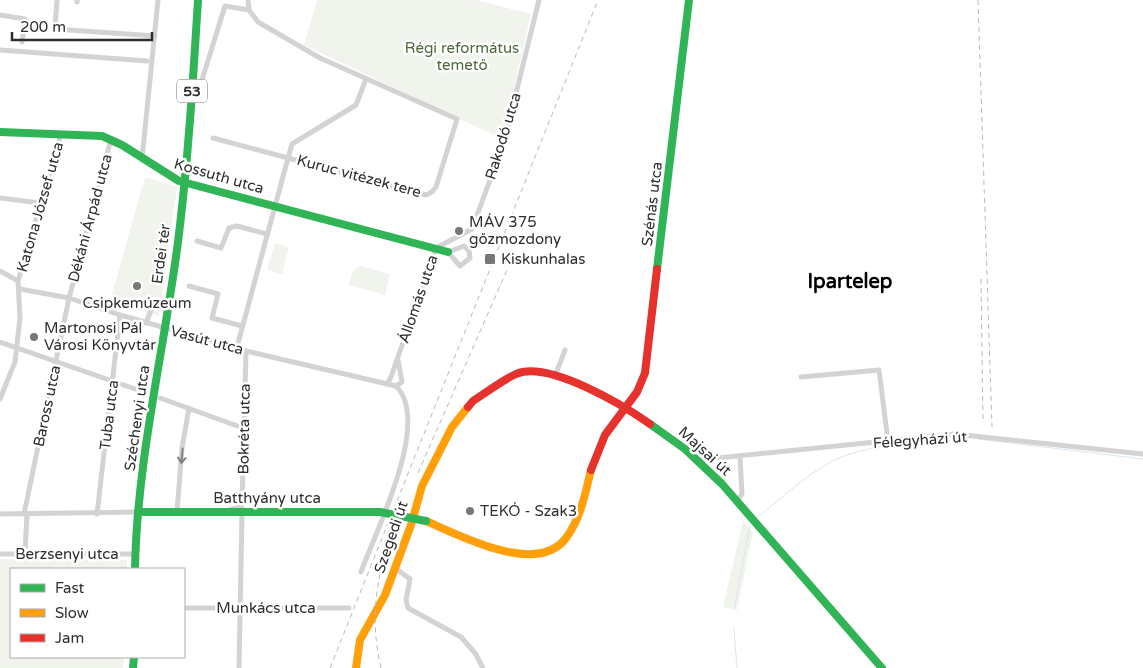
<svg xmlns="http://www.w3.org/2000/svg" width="1143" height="668" viewBox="0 0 1143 668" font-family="'Varela Round',sans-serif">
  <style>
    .green { fill: #f0f4ec }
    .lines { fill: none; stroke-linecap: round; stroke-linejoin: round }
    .stream { stroke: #d9e6f1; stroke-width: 1 }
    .street { stroke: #d3d3d3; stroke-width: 5 }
    .fast { stroke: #30b455; stroke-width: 8 }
    .slow { stroke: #ff9f0a; stroke-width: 8 }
    .jam { stroke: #e5322d; stroke-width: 8 }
    .rail { stroke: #bababa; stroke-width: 1; stroke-dasharray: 5 4; stroke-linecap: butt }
    .fast-bridge { stroke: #30b455; stroke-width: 8 }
    .oneway { stroke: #808080 }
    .poi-dot { fill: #777; stroke: #fff; stroke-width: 2 }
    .labels { text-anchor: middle; stroke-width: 5; stroke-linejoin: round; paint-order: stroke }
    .shield { fill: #fff; stroke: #6d6d6d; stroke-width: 1 }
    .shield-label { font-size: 14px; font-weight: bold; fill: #2e2e2e }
    .park-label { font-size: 15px; fill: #4f693d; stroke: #fff }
    .street-label { font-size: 15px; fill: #2e2e2e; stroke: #fff }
    .poi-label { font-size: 15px; fill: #2e2e2e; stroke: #fff; text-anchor: start }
    .district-label { font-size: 20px; font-weight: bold; fill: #000; stroke: #fff }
  </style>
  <rect width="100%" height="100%" fill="#fff"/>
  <g class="green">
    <path d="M317,0H476L531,14L502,139L304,45Z"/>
    <path d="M145,177L175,186L177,189L159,316L110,302Z"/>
    <path d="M275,243L289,247L282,274L267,270Z"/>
    <path d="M360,266L390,274L385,295L349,285L353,270Z"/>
    <path d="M743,521L753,532L737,610L723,607Z"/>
    <path d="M0,559L127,560V569H11V657H124L123,668H0Z"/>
  </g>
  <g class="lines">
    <g class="stream">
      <path d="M978,439L1143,459"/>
      <path d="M758,517C782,498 805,476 831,462C862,445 928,439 963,439"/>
      <path d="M734,610L750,525"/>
      <path d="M734,629L737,668"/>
    </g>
    <g class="street">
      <path d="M57,0L55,29L155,36"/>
      <path d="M248,0L249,10L258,22L320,58L457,119L436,187L432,192L426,195L288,158L292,144L356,105L366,79"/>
      <path d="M77,2V0"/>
      <path d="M0,15L25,19L22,42"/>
      <path d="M0,50L147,61"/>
      <path d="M201,83L225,6L249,10"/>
      <path d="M213,138L288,158L237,347"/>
      <path d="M142,159L158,0"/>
      <path d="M0,198L40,203"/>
      <path d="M197,241L221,248L229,228L237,226L267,234"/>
      <path d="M464,246L469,251L470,258L460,266L448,252Z"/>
      <path d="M0,271L18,281"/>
      <path d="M189,286L218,294L212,318L242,326"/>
      <path d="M20,289L69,298L120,315L246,351L396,386"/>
      <path d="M146,323L153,305"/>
      <path d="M0,342L144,392"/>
      <path d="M555,376L565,350"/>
      <path d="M801,377L879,370L888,441"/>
      <path d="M387,384L391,377L436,248L472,229L504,142L539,0"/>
      <path d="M396,386L402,382L398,360"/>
      <path d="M160,398L243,428"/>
      <path d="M0,399L15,362L20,318L18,281L61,134"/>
      <path d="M698,460L955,434L1143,454"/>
      <path d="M737,501L742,494L740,457"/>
      <path d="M229,510L242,506L246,351"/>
      <path d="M177,512L182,448L189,408"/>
      <path d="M0,514L138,512"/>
      <path d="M24,514L69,298L111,139"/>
      <path d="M97,514L120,315"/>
      <path d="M25,553L27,514"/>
      <path d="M0,554H135"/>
      <path d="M395,568L410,579L406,600L408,608L461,637L475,653L483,668"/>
      <path d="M361,572C376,530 432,422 396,386"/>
      <path d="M184,608H349"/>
      <path d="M239,668L242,512"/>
    </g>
    <g class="fast">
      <path d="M0,132L102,136L122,145L179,181L448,252"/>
      <path d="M657,269L689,0"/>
      <path d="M650,424L685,449L722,484L882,668"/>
      <path d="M138,512H380"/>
      <path d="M135,569C137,459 164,351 178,242C188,162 193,81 198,0"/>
      <path d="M133,668L134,657"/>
    </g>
    <g class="slow">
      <path d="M426,521C459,535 537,577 566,538C581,518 585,494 591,470"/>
      <path d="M356,668L360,640L385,595L411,525L422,486L452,427L468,407"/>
    </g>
    <g class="jam">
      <path d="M468,407L473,401C487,392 501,381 516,374C548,360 623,405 650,424"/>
      <path d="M591,470L605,435L637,392L645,373L657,269"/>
    </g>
    <g class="rail">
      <path d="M978,0L992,427"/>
      <path d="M981,279L983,421"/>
      <path d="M418,473L507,270"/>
      <path d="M330,668L598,0"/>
      <path d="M381,668C370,623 375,576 393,533"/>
    </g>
    <path class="fast-bridge" d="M380,512L426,521"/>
  </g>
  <defs><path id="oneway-shaft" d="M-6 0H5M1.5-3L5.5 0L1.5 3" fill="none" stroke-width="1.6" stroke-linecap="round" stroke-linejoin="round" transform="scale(1.25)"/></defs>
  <use class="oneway" href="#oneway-shaft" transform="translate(182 456) rotate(95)"/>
  <g class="poi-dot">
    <circle cx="459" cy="231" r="5"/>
    <rect x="484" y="253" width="12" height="12" rx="2.5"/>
    <circle cx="137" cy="286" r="5"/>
    <circle cx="34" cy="337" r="5"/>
    <circle cx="470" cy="511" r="5"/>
  </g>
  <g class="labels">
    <rect class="shield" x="177" y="79.5" width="30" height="23" rx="4"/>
    <g class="shield-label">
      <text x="192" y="96">53</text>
    </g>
    <g class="park-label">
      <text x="462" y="53">Régi református<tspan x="462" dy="17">temető</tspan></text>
    </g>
    <g class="street-label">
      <text transform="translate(503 136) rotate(-73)" y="5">Rakodó utca</text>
      <text transform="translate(219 176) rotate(16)" y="5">Kossuth utca</text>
      <text transform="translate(359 176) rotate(15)" y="5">Kuruc vitézek tere</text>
      <text transform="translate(652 204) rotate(-83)" y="5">Szénás utca</text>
      <text transform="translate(40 207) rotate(-74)" y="5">Katona József utca</text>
      <text transform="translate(90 218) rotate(-75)" y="5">Dékáni Árpád utca</text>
      <text transform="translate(161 254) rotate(-82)" y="5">Erdei tér</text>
      <text transform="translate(418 299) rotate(-71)" y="5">Állomás utca</text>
      <text transform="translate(207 340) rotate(15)" y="5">Vasút utca</text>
      <text transform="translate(47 406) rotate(-78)" y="5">Baross utca</text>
      <text transform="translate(109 415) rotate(-83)" y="5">Tuba utca</text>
      <text transform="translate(137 418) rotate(-82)" y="5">Széchenyi utca</text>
      <text transform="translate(244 429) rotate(-89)" y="5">Bokréta utca</text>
      <text transform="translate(920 440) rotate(-4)" y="5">Félegyházi út</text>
      <text transform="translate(705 451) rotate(42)" y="5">Majsai út</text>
      <text x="267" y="503">Batthyány utca</text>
      <text transform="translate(391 537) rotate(-71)" y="5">Szegedi út</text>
      <text x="67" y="559">Berzsenyi utca</text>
      <text x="266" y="613">Munkács utca</text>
    </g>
    <g class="poi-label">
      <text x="469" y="227">MÁV 375<tspan x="469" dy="17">gőzmozdony</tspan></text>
      <text x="501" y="264">Kiskunhalas</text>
      <text x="137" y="308" text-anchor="middle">Csipkemúzeum</text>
      <text x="44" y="333">Martonosi Pál<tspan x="44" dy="17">Városi Könyvtár</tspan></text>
      <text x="480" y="516">TEKÓ - Szak3</text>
    </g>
    <g class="district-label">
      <text x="850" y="288">Ipartelep</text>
    </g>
  </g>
  <rect x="10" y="568" width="175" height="90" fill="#ffffff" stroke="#ababab"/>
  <rect x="20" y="584" width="25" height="8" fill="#30b455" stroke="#ababab"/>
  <text x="55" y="593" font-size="15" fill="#2e2e2e">Fast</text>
  <rect x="20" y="609" width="25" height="8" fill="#ff9f0a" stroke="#ababab"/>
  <text x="55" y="618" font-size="15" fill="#2e2e2e">Slow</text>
  <rect x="20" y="634" width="25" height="8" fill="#e5322d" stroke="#ababab"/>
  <text x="55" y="643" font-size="15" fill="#2e2e2e">Jam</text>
  <path d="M12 32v8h140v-8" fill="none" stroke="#2e2e2e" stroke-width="2.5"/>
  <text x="20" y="32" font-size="15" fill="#2e2e2e" stroke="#ffffff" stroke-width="4" paint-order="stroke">200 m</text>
</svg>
